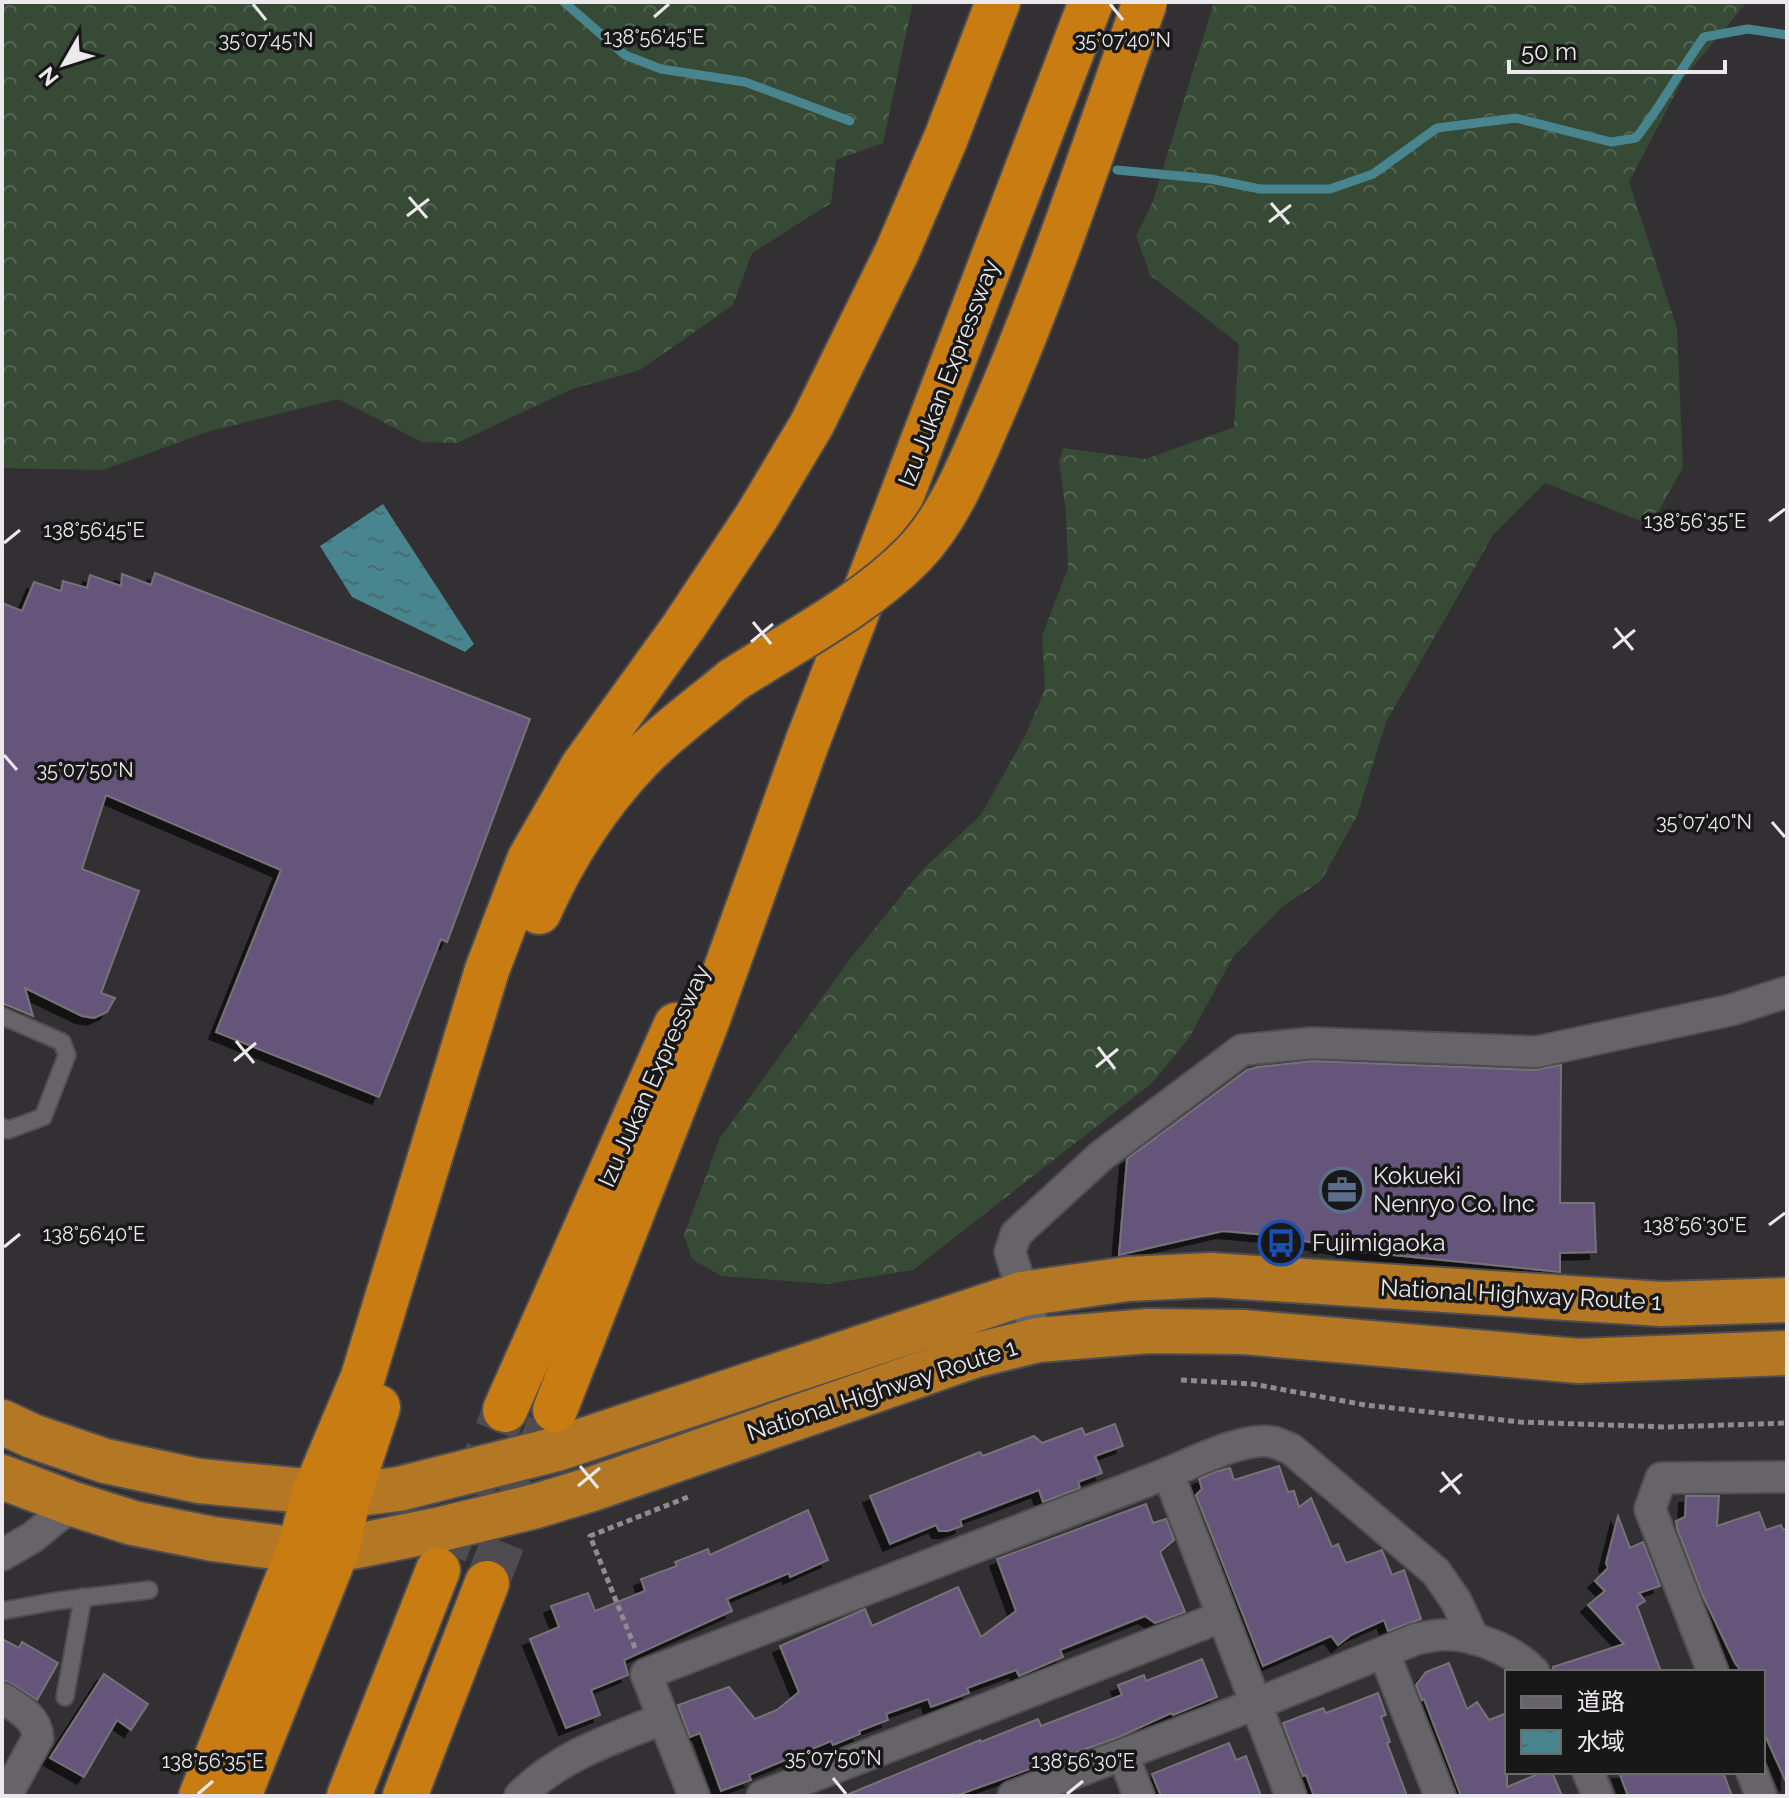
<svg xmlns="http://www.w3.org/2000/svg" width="1789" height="1798" viewBox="0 0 1789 1798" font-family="Raleway,'Noto Sans JP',sans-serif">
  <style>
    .forest { fill: url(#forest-crowns) }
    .water { fill: url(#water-ripples) }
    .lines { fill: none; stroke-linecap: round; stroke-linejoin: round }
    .stream { stroke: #48858e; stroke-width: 9 }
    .building { fill: #66547a; stroke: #757377; stroke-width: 2; filter: url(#shadow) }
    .motorway-tunnel { stroke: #4e4c4f; stroke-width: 44; stroke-dasharray: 44 22; stroke-linecap: butt }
    .service-casing { stroke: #504e51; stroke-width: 20 }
    .minor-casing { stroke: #504e51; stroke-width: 34 }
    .trunk-casing { stroke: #504e51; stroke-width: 48 }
    .motorway-casing { stroke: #504e51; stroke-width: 48 }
    .path { stroke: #8e8c8e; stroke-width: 5; stroke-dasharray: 6 4; stroke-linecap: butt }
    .service { stroke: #666468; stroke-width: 16 }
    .minor { stroke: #666468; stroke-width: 30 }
    .trunk { stroke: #b47723; stroke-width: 44 }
    .motorway { stroke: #c87c12; stroke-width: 44 }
    .motorway-bridge-casing { stroke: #504e51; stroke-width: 48; stroke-linecap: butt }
    .motorway-bridge { stroke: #c87c12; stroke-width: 44 }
    .ticks { fill: none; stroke: #ebe9eb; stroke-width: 3 }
    .labels { text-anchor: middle; stroke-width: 7; stroke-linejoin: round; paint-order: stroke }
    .street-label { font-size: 24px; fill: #ebe9eb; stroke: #191819 }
    .poi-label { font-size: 24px; fill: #ebe9eb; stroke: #191819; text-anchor: start }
    .ticks-label { font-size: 20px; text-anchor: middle; fill: #ebe9eb; stroke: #191819; stroke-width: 7; stroke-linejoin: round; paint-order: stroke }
  </style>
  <defs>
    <pattern id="forest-crowns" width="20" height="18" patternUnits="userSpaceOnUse" patternTransform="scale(2)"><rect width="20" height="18" fill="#364a35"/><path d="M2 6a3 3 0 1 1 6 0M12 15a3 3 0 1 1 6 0" fill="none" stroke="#536452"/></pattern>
    <pattern id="water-ripples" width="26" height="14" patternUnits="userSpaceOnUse" patternTransform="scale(2)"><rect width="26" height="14" fill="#48858e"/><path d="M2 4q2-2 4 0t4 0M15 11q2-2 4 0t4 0" fill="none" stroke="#476c71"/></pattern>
    <filter id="shadow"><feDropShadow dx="-7" dy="7" stdDeviation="0" flood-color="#0009"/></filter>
  </defs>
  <rect width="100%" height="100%" fill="#323033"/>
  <g class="forest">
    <path d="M2,2H913L883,143L836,160L831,203L752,253L733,305L640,370L572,389L457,443L422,442L338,399L207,432L103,470L2,468Z"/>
    <path d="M1214,2H1747L1683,79L1629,182L1677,328L1683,467L1651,525L1545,483L1493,535L1386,722L1357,816L1321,881L1282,907L1233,957L1189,1038L1152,1083L913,1270L827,1284L721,1276L692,1259L684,1235L720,1138L850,959L923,869L981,815L1026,734L1045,689L1042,636L1068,568L1066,514L1059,462L1063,448L1146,459L1234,427L1239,344L1150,275L1136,236L1153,201Z"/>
  </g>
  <path class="water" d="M383,504L474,644L465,652L352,597L320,546Z"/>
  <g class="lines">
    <g class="stream">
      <path d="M564,2L625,55L661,69L745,82L850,121"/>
      <path d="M1117,170L1211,179L1260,189H1330L1373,174L1437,128L1516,118L1611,142L1636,138C1662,105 1680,70 1704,37L1748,29L1787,35"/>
    </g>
  </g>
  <g class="building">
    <path d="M155,573L530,719L447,942L441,939L379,1097L216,1032L281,870L106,795L82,869L139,891L101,993L115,998L107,1012L94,1018L82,1016L25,988L33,1016L2,1003V603L22,611L34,582L61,591L63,581L87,588L90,575L121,586L122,574L151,585Z"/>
    <path d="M1313,1061L1535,1070L1561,1065L1560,1203H1594L1596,1252L1560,1253V1272L1363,1252L1278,1236L1223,1231L1119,1255L1127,1159L1247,1070L1258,1067Z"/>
    <path d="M1115,1424L1123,1446L1095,1456L1102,1473L1078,1482L1080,1488L1043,1502L1039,1490L960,1520L962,1526L948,1531H939L936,1525L890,1544L870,1496L980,1452L983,1456L1034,1436L1042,1443L1082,1428L1085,1435Z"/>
    <path d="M1279,1466L1288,1492L1294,1491L1299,1507L1311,1498L1332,1547L1338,1544L1346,1563L1382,1550L1392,1575L1404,1570L1421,1619L1388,1631L1384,1620L1351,1635L1338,1645L1331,1636L1263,1666L1196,1495L1202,1489L1199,1479L1215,1472L1230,1468L1234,1480Z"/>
    <path d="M1686,1496H1719L1717,1526L1759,1512L1766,1530L1781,1525L1783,1530L1787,1529V1784L1763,1731V1672H1742L1735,1663L1703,1596L1677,1528L1676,1521L1685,1517Z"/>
    <path d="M1146,1504L1153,1523L1166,1519L1174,1540L1160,1552L1185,1612L1155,1623L1145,1616L1060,1650L1063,1657L1019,1676L1016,1670L967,1688L969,1693L931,1707L928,1699L886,1714L888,1720L859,1731L860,1734L833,1745L831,1741L749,1775L751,1780L721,1791L700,1733L690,1737L678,1705L729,1687L755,1719L777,1710L799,1692L780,1646L865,1609L872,1626L958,1587L981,1637L1016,1611L997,1559Z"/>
    <path d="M808,1510L828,1560L790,1577L789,1573L727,1599L732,1611L624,1660L628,1675L591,1690L600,1715L566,1728L530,1639L559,1627L551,1606L588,1593L595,1611L645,1591L641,1579L677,1566L675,1562L708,1549L710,1555Z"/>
    <path d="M1618,1516L1630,1548L1643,1542L1660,1586L1639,1593L1645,1601L1637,1606L1661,1672H1553V1667L1624,1644L1588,1605L1605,1591L1595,1581L1608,1568L1606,1563Z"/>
    <path d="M2,1639L19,1648L22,1642L58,1663L37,1700L11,1683L2,1680Z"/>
    <path d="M1202,1659L1217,1697L1173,1715L1171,1713L1119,1737L955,1796H844L980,1740L981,1742L1038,1719L1041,1726L1122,1695L1118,1685L1144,1675L1146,1681Z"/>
    <path d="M1449,1663L1467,1709L1477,1702L1489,1720L1507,1713V1787L1543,1772H1552L1562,1796H1461L1424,1699L1422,1700L1416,1685L1426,1672Z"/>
    <path d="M104,1674L148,1704L131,1730L117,1720L84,1777L50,1758Z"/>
    <path d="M1378,1693L1386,1715L1381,1717L1390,1742L1387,1743L1407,1796H1314L1306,1775L1303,1776L1283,1723L1323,1708L1326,1713Z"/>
    <path d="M1229,1743L1236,1760L1246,1756L1261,1796H1161L1152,1774Z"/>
    <path d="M1619,1772H1723L1732,1796H1628Z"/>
  </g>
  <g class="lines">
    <g class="motorway-tunnel">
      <path d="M445,1553L505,1410"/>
      <path d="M487,1583L549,1424"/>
    </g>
    <g class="service-casing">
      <g id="service">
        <path d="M2,1016L62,1042L67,1055L43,1117L8,1130L2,1127"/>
        <path d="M2,1611L56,1601L149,1590"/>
        <path d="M65,1697L83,1597"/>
      </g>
    </g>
    <g class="minor-casing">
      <g id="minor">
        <path d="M1038,1340L1010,1252L1016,1234L1101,1156L1242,1050L1312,1043L1536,1052L1731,1010L1787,992"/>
        <path d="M1168,1473L1291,1796"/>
        <path d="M2,1555L33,1537L73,1504"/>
        <path d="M1384,1653L1440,1796"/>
        <path d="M1713,1672L1650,1509L1661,1478L1787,1477"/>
        <path d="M2,1698C18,1708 37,1717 38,1738L6,1796"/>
        <path d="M1123,1755L1139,1796"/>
        <path d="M1588,1772L1598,1796"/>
        <path d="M1752,1772L1761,1796"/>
        <path d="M520,1796C559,1756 612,1739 662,1719"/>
        <path d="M694,1796L646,1674L1168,1473C1195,1462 1245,1436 1273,1442C1279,1444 1286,1447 1291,1449L1436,1572L1456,1601L1474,1639"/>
        <path d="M762,1796L1221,1617"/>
        <path d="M1013,1796L1256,1704L1416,1639C1424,1638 1433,1635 1441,1635C1472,1633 1513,1650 1534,1672"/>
      </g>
    </g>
    <g class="trunk-casing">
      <g id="trunk">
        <path d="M2,1422L32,1436L105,1461L199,1481L349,1495L399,1489L557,1449L1022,1294L1127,1279L1211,1275L1662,1304L1787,1300"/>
        <path d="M2,1477L73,1504L133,1523L213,1539L299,1550H337L441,1529L536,1506L592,1489L973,1356L1038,1340L1149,1331L1243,1332L1579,1361L1787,1353"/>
      </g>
    </g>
    <g class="motorway-casing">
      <g id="motorway">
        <path d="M539,912C564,856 597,804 640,759C668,730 702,706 733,680"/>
        <path d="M505,1410L676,1025"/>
        <path d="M555,1410L705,1027L807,743L1091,2"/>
        <path d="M201,1796L299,1550L314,1493L363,1377L487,970L529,860L583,766L684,626L757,516L812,424L897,252L946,138L998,2"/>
        <path d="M239,1796L337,1550L349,1495L378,1407"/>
        <path d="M349,1796L438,1570"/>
        <path d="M405,1796L487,1583"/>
      </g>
    </g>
    <g class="path">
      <path d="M1181,1380L1253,1384L1365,1405L1520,1422L1667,1427L1787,1423"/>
      <path d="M635,1648L590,1536L688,1497"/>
    </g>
    <use href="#service" class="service"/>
    <use href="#minor" class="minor"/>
    <use href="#trunk" class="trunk"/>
    <use href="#motorway" class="motorway"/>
    <g class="motorway-bridge-casing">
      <path id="motorway-bridge" d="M733,680C792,642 864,605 913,555C952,515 972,458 995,407C1052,275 1097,137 1145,2"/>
    </g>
    <use href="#motorway-bridge" class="motorway-bridge"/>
  </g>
  <path class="ticks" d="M253,4L266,20M1110,4L1123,20M654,17L669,4M409,197L427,218M1271,203L1289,224M407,216L429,199M1269,222L1291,205M1769,521L1785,509M4,543L20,530M753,622L771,644M1615,628L1633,650M751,642L773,624M1613,648L1635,630M4,755L17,770M1772,822L1785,837M236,1041L254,1063M1098,1047L1115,1069M234,1061L256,1043M1096,1067L1118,1049M1769,1225L1785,1213M4,1247L20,1234M580,1466L598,1488M1442,1472L1460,1494M578,1486L600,1468M1440,1492L1462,1474M833,1778L846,1794M198,1794L213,1781M1067,1794L1083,1781"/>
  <defs>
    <g id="office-ring" transform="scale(2.3)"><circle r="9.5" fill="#191819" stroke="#5c6f8a" stroke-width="1.5"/><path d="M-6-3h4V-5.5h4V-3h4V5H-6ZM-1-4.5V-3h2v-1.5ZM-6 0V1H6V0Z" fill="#5c6f8a"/></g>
    <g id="bus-ring" transform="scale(2.3)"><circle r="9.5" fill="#191819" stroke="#1a4fb4" stroke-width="1.5"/><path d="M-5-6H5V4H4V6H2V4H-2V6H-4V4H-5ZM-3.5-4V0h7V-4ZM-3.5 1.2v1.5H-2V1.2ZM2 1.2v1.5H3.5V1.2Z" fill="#1a4fb4"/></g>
  </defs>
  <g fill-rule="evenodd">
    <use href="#office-ring" x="1342" y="1190"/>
    <use href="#bus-ring" x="1281" y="1243"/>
  </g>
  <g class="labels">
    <g class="street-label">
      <text transform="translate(949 373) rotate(-69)" y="8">Izu Jukan Expressway</text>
      <text transform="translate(654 1076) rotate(-66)" y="8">Izu Jukan Expressway</text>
      <text transform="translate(1521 1295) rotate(3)" y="8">National Highway Route 1</text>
      <text transform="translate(882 1390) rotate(-18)" y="8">National Highway Route 1</text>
    </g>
    <g class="poi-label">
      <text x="1373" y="1184">Kokueki<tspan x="1373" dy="28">Nenryo Co. Inc</tspan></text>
      <text x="1312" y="1251">Fujimigaoka</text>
    </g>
  </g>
  <g class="ticks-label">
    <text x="654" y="44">138°56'45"E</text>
    <text x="266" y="47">35°07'45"N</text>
    <text x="1123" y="47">35°07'40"N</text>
    <text x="1695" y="528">138°56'35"E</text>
    <text x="94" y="537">138°56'45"E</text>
    <text x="85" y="777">35°07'50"N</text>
    <text x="1704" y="829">35°07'40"N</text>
    <text x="1695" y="1232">138°56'30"E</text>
    <text x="94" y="1241">138°56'40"E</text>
    <text x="833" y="1765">35°07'50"N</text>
    <text x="213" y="1768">138°56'35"E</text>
    <text x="1083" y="1768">138°56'30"E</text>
  </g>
  <rect width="1789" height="1798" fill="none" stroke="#ebe9eb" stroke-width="8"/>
  <rect x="1505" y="1670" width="260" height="104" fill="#191819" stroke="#6d6c6d" stroke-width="2"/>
  <rect x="1521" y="1696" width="40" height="12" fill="#666468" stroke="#6d6c6d" stroke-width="2"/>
  <text x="1577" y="1710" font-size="24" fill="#ebe9eb">道路</text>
  <rect x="1521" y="1730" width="40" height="24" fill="url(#water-ripples)" stroke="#6d6c6d" stroke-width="2"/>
  <text x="1577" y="1750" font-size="24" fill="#ebe9eb">水域</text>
  <g transform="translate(64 64) rotate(231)" stroke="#191819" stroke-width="6" paint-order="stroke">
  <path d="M0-6L14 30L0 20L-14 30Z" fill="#ebe9eb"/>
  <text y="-12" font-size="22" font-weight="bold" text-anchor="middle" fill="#ebe9eb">N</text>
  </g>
  <path d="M1509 60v12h216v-12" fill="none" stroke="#ebe9eb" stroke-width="4"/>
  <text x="1521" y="60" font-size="24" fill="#ebe9eb" stroke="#191819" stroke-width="6" paint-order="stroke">50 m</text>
</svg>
